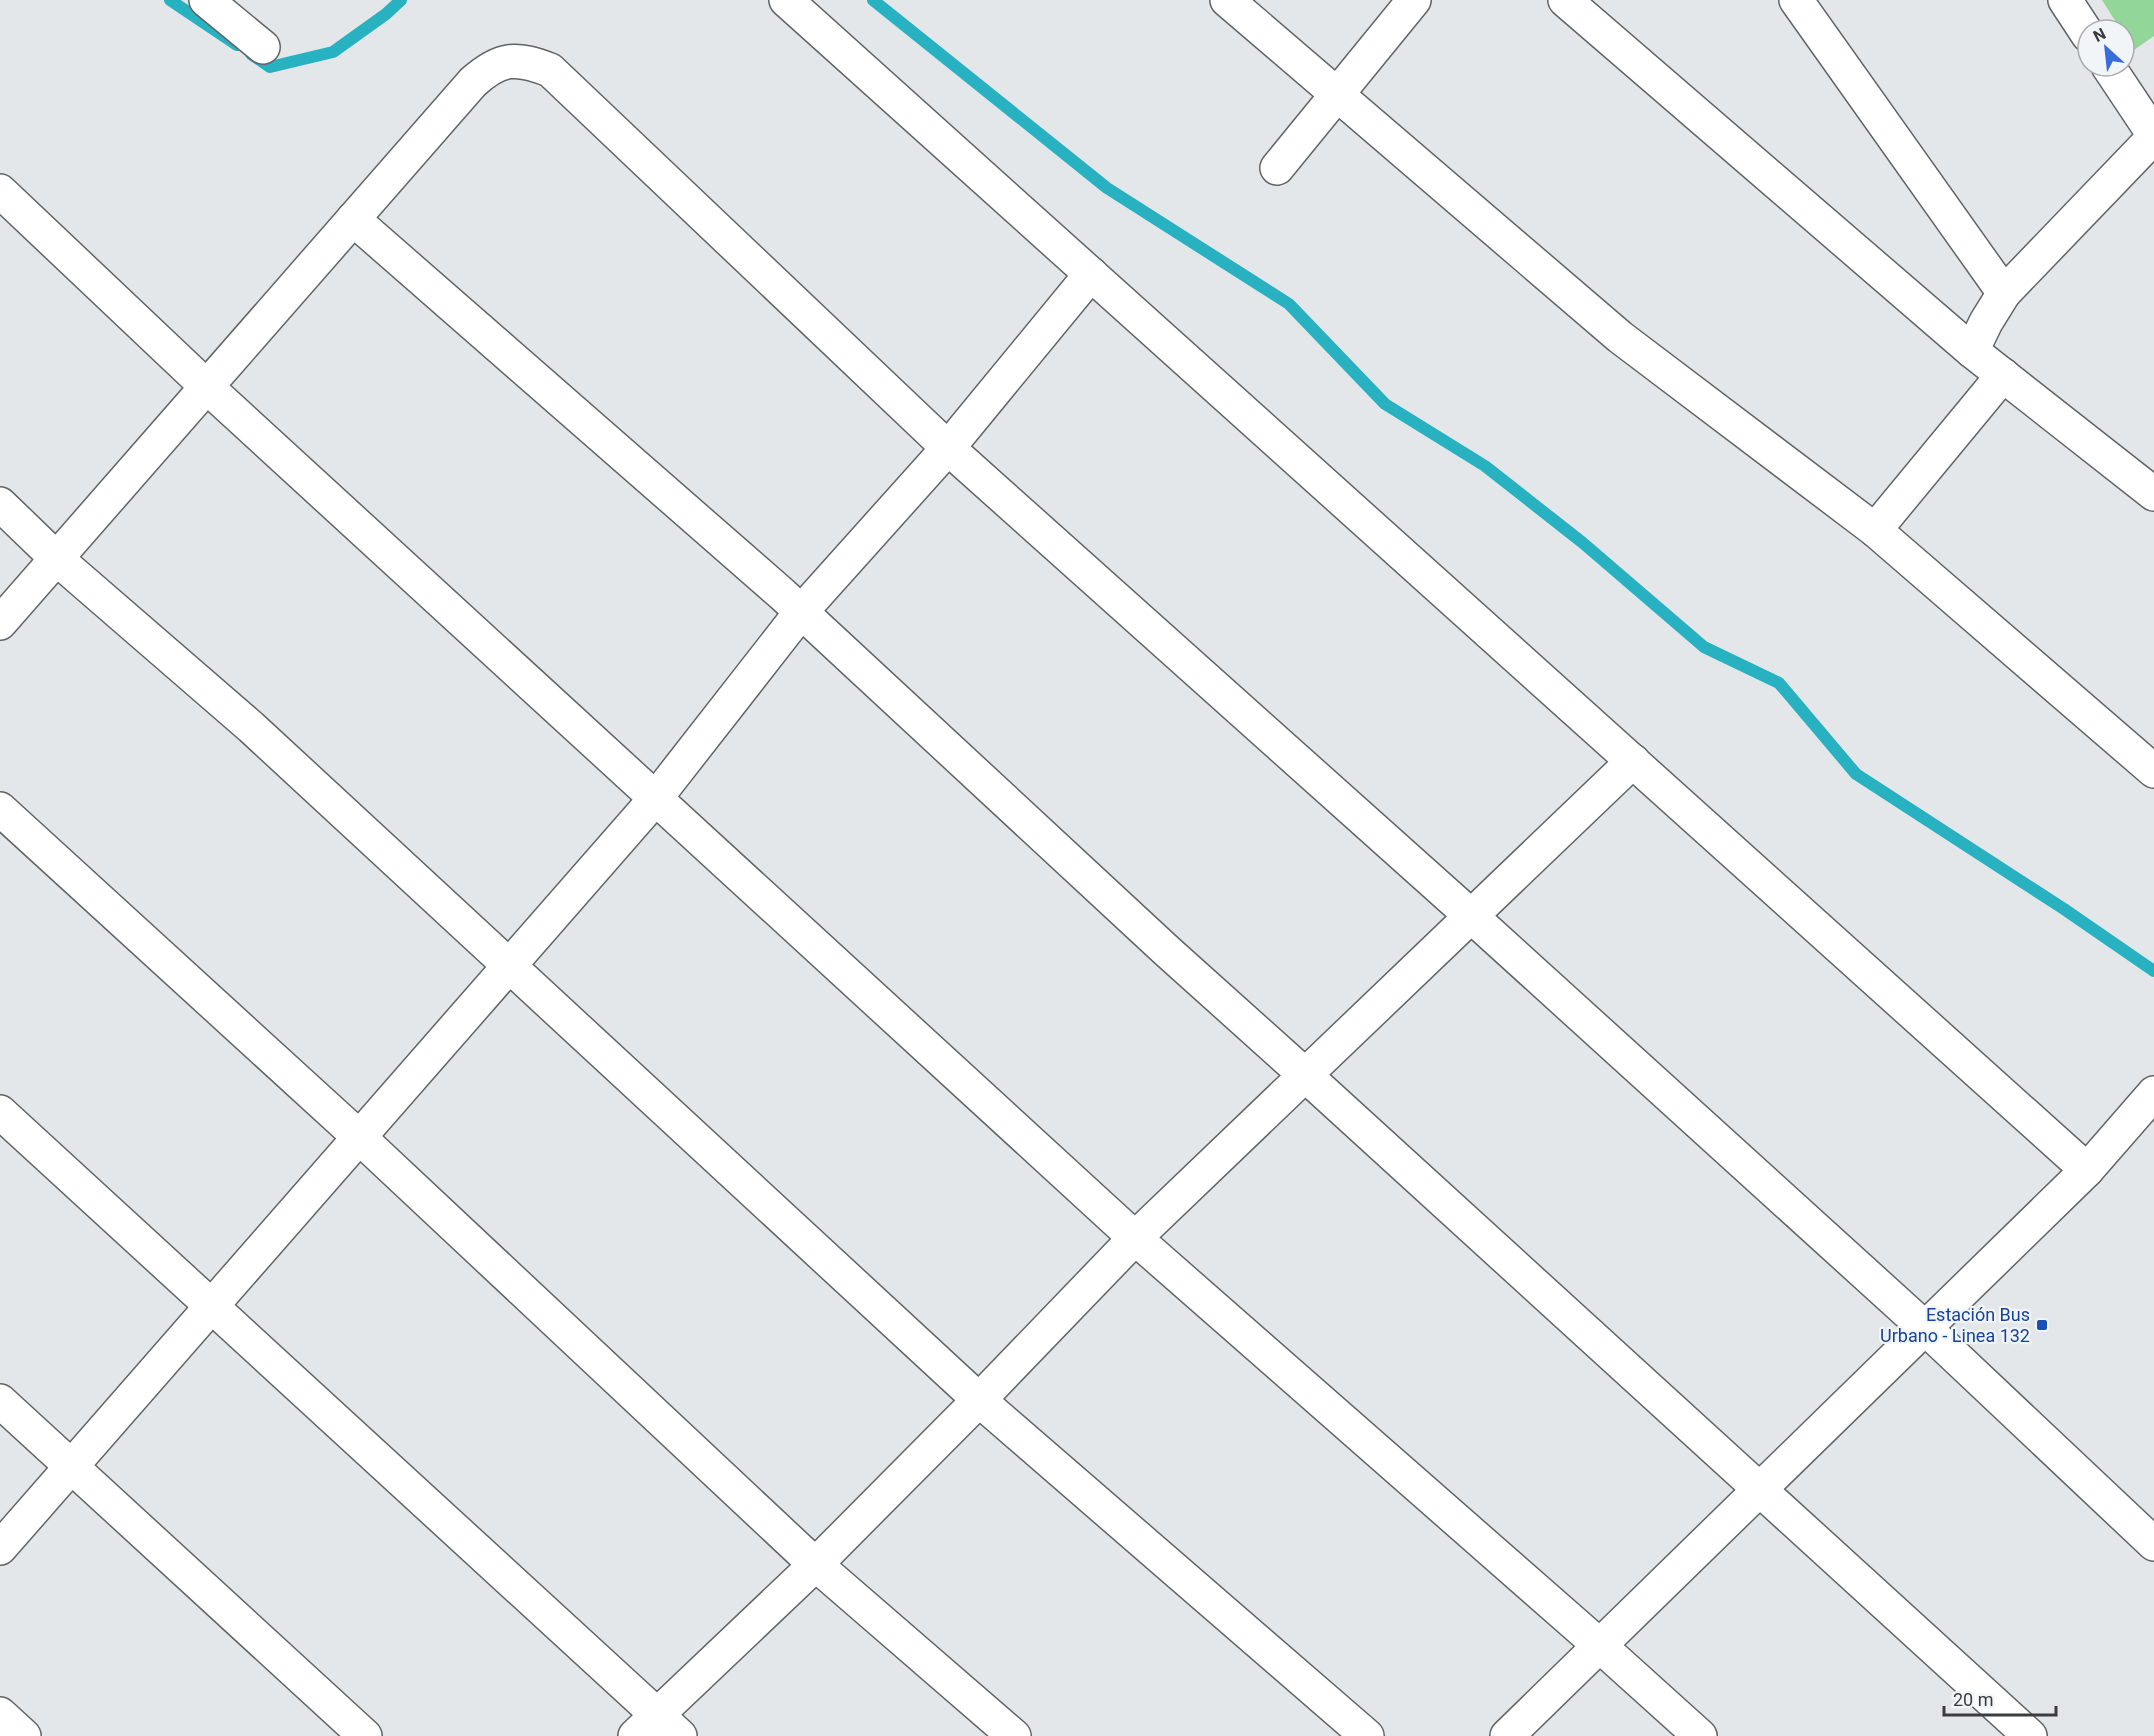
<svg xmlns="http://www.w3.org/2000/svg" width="2154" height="1736" viewBox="0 0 2154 1736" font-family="Roboto,sans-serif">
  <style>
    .green { fill: #92d699 }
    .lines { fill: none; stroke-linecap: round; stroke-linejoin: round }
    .stream { stroke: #28b2c1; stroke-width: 12 }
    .minor-casing { stroke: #616466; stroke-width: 36 }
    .tertiary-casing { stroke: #616466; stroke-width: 36 }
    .minor { stroke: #fff; stroke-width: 33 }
    .tertiary { stroke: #fff; stroke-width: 33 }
    .transit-dot { fill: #1a4fb4; stroke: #f2f5f7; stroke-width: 2 }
    .labels { text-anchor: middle; stroke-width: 4.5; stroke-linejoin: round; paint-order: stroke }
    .transit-label { font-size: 18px; fill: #164399; stroke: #f2f5f7; text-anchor: end }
  </style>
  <rect width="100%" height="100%" fill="#e4e7ea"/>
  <path class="green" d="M2102,0H2154V36L2134,50L2124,34V30H2121Z"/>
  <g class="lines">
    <g class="stream">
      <path d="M170,0L237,45"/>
      <path d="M873,0L1107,188L1289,304L1385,404L1485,466L1583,543L1704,647L1779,683L1856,774L2064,909L2154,971"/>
      <path d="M251,54L270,67L333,52L386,14L401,0"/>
    </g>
    <g class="minor-casing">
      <g id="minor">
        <path d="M206,0L263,47"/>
        <path d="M786,0L2087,1170"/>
        <path d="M1227,0L1620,337L1875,530L2154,771"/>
        <path d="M1565,0L1972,351L2154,494"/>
        <path d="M1796,0L2004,293"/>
        <path d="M2065,0L2088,35"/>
        <path d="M2108,66L2154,135"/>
        <path d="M1277,168L1414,0"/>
        <path d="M0,191L207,387L1135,1238L1599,1645L1700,1736"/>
        <path d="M353,219L782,594L1167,951L1304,1074L2030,1736"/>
        <path d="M1972,351L1986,322L2004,293L2154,137"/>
        <path d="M1875,530L2003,375"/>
        <path d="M0,623L473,82C501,57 516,57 550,70L948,448L1470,915L1925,1328L2154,1544"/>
        <path d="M0,809L358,1136L806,1556L1014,1736"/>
        <path d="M0,1112L680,1736"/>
        <path d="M0,1401L365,1736"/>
        <path d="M0,1548L655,799L801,612L948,448L1091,274"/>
        <path d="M0,1714L24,1736"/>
        <path d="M635,1736L816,1564L979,1400L1135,1238L1633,761"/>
        <path d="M1507,1736L2087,1170L2154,1093"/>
      </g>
    </g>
    <g class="tertiary-casing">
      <path id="tertiary" d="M0,504L57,559L251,727L979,1400L1367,1736"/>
    </g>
    <use href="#minor" class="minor"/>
    <use href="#tertiary" class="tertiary"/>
  </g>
  <rect class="transit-dot" x="2036" y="1319" width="12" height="12" rx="3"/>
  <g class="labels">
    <g class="transit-label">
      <text x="2030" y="1321">Estación Bus<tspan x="2030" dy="21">Urbano - Linea 132</tspan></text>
    </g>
  </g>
  <g transform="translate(2106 48) rotate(333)"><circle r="28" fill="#f2f5f7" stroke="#a9abad" stroke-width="1.5"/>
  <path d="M0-4.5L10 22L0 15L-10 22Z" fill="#376cdb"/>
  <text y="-9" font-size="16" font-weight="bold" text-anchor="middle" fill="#3b3c3d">N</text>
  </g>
  <path d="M1944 1706v9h112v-9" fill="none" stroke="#3b3c3d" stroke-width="3"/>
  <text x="1953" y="1706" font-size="18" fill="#3b3c3d" stroke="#f2f5f7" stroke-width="4.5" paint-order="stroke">20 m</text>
</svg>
